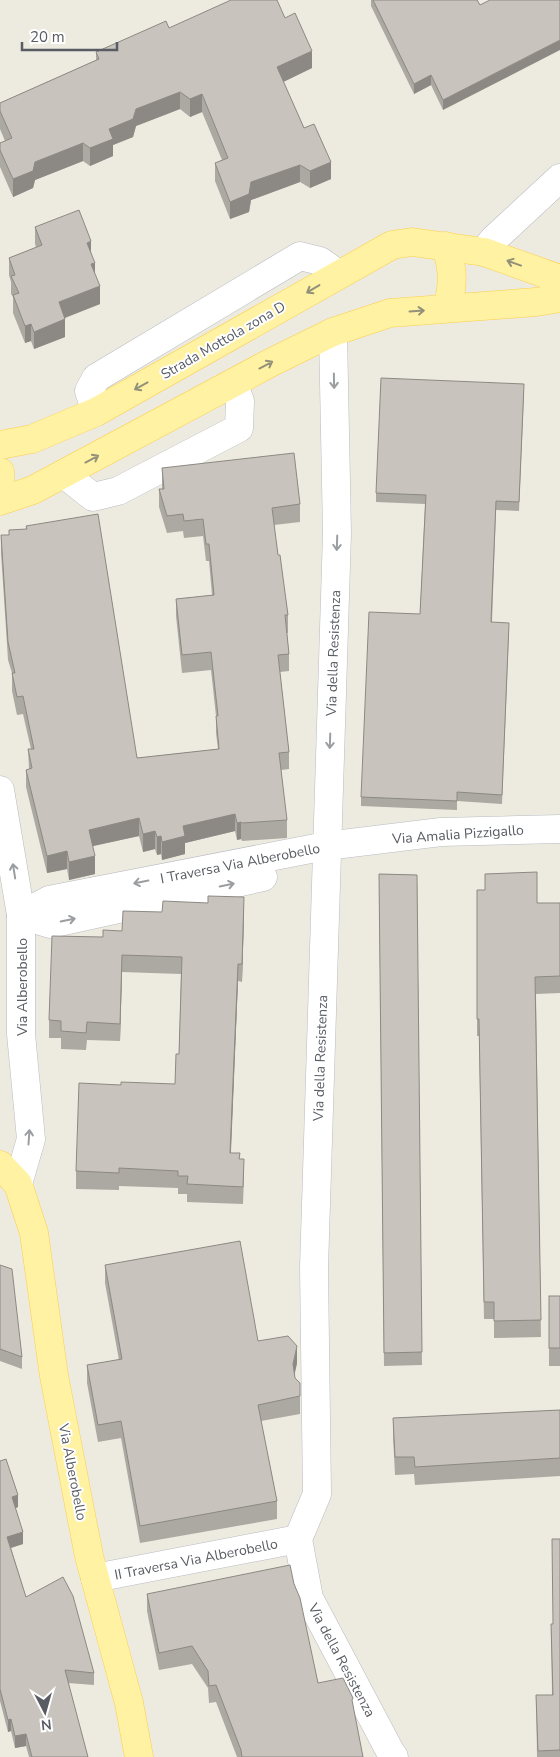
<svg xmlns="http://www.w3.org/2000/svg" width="560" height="1757" viewBox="0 0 560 1757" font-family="'Nunito Sans',sans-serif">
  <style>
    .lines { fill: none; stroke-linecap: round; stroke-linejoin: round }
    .minor-casing { stroke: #b8bbc1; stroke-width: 29 }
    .major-casing { stroke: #fdce4a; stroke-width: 29 }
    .minor { stroke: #fff; stroke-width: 28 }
    .major { stroke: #fff2a3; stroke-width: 28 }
    .wall { fill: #aca9a3 }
    .shaded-wall { fill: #8c8984 }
    .building { fill: #c8c4bd; stroke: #8c8984 }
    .oneway { stroke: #939179 }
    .oneway2 { stroke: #9b9ea1 }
    .labels { text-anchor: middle; stroke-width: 4; stroke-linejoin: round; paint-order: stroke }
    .street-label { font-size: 14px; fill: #595d63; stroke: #fff }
  </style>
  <rect width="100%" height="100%" fill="#edebe0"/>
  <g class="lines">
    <g class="minor-casing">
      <g id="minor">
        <path d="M484,252L493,240L560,178"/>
        <path d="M333,332L337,533L314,1268L317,1494L298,1539L309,1598L391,1753L394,1757"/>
        <path d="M96,412L89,391L96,378L300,256L320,261L338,274"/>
        <path d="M64,474L93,497L118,491L239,428L240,401L233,383"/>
        <path d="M0,790L21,915V1034L31,1139L18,1184"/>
        <path d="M21,915L49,900L326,846L441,832L560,829"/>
        <path d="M21,915L50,924L263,877"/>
        <path d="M95,1578L298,1539"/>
      </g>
    </g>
    <g class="major-casing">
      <g id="major">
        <path d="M446,246C453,270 454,284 447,308"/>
        <path d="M0,445L32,439L96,412L392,245L412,242L484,252L560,279"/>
        <path d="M0,472V479"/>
        <path d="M0,501L33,490L272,362L333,332L390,313L536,302L560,298"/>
        <path d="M0,1165L18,1184L34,1233L54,1376L89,1556L129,1703L139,1757"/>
      </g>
    </g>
    <use href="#minor" class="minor"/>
    <use href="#major" class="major"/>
  </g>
  <g class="wall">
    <path d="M371,0H477L480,5L443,110L431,85L414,94L371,6Z"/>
    <path d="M285,18L312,68L283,82L304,128L331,179L310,188L300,182L251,200L249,212L230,219L215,181V163L222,160L202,112L190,117L180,109L136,126L133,137L113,145V156L90,166L83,161L35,180L33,188L13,197L0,167V143L5,141L0,129V103L96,60V52L169,28Z"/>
    <path d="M35,227L91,252L100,304L65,318V337L34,349L31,341L25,343L13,313V297L11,294V282L9,275V258L36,247L35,244Z"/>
    <path d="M524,393L519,511L496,510L492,622L509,632L502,804L457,801V810L361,806V797L420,614L425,504L376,502V493Z"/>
    <path d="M162,468L300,504V522L274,525L278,555L288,615V633H287L289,654V671L280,672L289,752V769L281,770L287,820V838L242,841L241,839L237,840L235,831L185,843V854L162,860L161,854L157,855L155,849L143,852L139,836L92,846L95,874L69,880L67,869L47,873L26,787V770L29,769L28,749H31L23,714L17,715L12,691V673L8,660L1,553V535H9L26,529V526L137,758L218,749L216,733V716L211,670L182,673L176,616V599L212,595L209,561H206L203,536L184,538L183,531L167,533L159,507V489H162Z"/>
    <path d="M379,874L417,875L422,1365L384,1366Z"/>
    <path d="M477,890L537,903H560V993L536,994L541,1337L494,1338V1319H484L479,1036H477Z"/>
    <path d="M244,915L242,982L238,981L231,1153L240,1159L244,1177L243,1204L187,1202V1194H178V1188L119,1186V1190L76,1189V1171L121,1085L175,1084L179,1054L181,974L122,972L120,1041L87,1040L86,1050L61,1049V1038H49V1020L103,937L122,931Z"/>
    <path d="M0,1265L22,1357V1369L0,1361Z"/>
    <path d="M105,1265L258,1341L297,1363L294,1375L295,1378L300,1383V1414L261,1421L277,1501V1519L140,1543L121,1438L98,1442L87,1383V1365L119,1360L105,1283Z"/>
    <rect x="549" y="1296" width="11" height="70"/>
    <path d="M560,1410V1476L415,1485L414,1474L395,1475L393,1436V1418Z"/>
    <path d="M0,1461L18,1507L15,1508L23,1544L11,1548L26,1597L94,1673V1685L68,1683L88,1757H29L26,1746L15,1748L11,1731L8,1732L0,1701Z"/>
    <path d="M560,1539V1757H537L536,1695H552L551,1624H553Z"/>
    <path d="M294,1584L318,1683L353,1706L363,1757H237L216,1702L209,1703L208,1688L192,1664L159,1670L147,1611V1594Z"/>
  </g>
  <g class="shaded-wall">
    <path d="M560,40V50L443,110V100Z"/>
    <path d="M312,51V68L277,85V67Z"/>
    <path d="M431,75V85L414,94V84Z"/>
    <path d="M180,92V109L136,126L133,137L113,145V156L90,166V148L109,129L136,109Z"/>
    <path d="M202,94V112L190,117V99Z"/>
    <path d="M83,143V161L35,180L33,188L13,197V179L35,162Z"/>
    <path d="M331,162V179L310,188V171Z"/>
    <path d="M300,165V182L251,200L249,212L230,219V202L251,182Z"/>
    <path d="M91,241V259L87,243Z"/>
    <path d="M95,263V281L91,264Z"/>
    <path d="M100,286V304L59,320V302Z"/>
    <path d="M65,319V337L34,349V332Z"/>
    <path d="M31,324V341L25,343V326Z"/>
    <path d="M235,814V831L185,843V854L162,860V842L183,826Z"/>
    <path d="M139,818V836L89,847V830Z"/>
    <path d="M241,822V839L237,840V823Z"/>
    <path d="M155,831V849L143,852V834Z"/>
    <path d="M161,836V854L157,855V837Z"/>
    <path d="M67,851V869L47,873V856Z"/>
    <path d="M95,856V874L69,880V862Z"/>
    <path d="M244,897V915L242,982V964Z"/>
    <path d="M122,955V972L120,1041V1024Z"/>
    <path d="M238,964V981L230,1170V1153Z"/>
    <path d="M297,1346V1363L293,1382V1364Z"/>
    <path d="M18,1495V1507L12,1510V1497Z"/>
    <path d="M23,1532V1544L7,1549V1537Z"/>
    <path d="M11,1719V1731L8,1732V1720Z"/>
    <path d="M26,1734V1746L15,1748V1736Z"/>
  </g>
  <g class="building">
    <path d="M231,0H277L285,18L295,13L312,51L277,67L304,128L314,124L331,162L310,171L300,165L251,182L249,194L230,202L215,163L228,158L202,94L190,99L180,92L136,109L133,119L109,129L113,139L90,148L83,143L35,162L33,171L13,179L0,150V143L12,138L0,111V103L99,59L96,52L166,21L169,28Z"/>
    <path d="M373,0H477L480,5L490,0H560V40L443,100L431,75L414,84Z"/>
    <path d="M79,210L91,241L87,243L95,263L91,264L100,286L59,302L65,319L34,332L31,324L25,326L13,295L19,293L11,276L15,275L9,258L42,245L35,227Z"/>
    <path d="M381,378L524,384L519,502L496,501L491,622L509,623L502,795L457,792V801L361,797L369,612L420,614L426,495L376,493Z"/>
    <path d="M294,453L300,504L272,508L278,555H280L288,615H285L289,654L278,655L289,752L279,753L287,820L242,823L241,822L237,823L235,814L183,826L185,836L162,842L161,836L157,837L155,831L143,834L139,818L89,830L95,856L69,862L67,851L47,856L26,770L32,768L28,749H34L23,696L17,697L12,673H15L8,642L1,535H9V530L27,529L26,526L98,514L137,758L219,749L216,716H218L211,652L182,655L176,599L214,595L209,544H206L203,519L184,521L183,514L167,516L159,489H164L162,468Z"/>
    <path d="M537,872V903H560V976L535,977L541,1320L494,1321V1302H484L479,1019H477V890H485V874Z"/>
    <path d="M379,874L417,875L422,1352L384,1353Z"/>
    <path d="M208,896L244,897L242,964H238L230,1153H240L239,1159H244L243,1187L187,1184L188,1176H178V1171L119,1168V1173L76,1171L79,1083L121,1085V1082L175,1084L176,1054H179L182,957L122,955L120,1024L87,1022L86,1033L61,1031V1021L49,1020L52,936L103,937V930L122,931L123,911L162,912L163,901L208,903Z"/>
    <path d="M240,1241L258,1341L288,1336L297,1346L293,1364L295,1378L300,1383V1396L258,1405L277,1501L140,1526L121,1421L98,1425L87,1365L122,1359L105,1265Z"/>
    <path d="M0,1265L12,1269L22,1357L0,1349Z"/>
    <rect x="549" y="1296" width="11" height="52"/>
    <path d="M560,1410V1458L415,1467L414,1457H395L393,1418Z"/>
    <path d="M6,1459L18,1495L12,1497L23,1532L7,1537L26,1597L63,1577L73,1596L94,1673L65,1670L88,1757H32L26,1734L15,1736L11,1719L8,1720L0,1689V1461Z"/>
    <path d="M552,1539H560V1750L538,1751L536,1695H553L551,1624H553Z"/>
    <path d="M290,1565L294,1584L300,1598L318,1683L343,1678L353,1698L352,1700L363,1757H242L241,1750L216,1685L209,1686L208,1671L192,1646L159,1653L147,1594Z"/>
  </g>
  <defs><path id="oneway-shaft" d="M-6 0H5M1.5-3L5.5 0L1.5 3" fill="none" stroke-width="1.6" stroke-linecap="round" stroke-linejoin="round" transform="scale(1.25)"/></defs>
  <g class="oneway">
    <use href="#oneway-shaft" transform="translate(514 263) rotate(-160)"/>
    <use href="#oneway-shaft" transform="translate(313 289) rotate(149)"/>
    <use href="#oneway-shaft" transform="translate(417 311) rotate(-4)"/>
    <use href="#oneway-shaft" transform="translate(266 365) rotate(-28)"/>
    <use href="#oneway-shaft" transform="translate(141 386) rotate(151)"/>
    <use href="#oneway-shaft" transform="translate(92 459) rotate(-28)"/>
  </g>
  <g class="oneway2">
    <use href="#oneway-shaft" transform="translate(334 381) rotate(89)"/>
    <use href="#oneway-shaft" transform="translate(337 543) rotate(92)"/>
    <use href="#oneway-shaft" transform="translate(330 741) rotate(92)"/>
    <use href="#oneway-shaft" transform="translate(14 871) rotate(-99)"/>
    <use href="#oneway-shaft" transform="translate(141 882) rotate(169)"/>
    <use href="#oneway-shaft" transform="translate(227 885) rotate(-12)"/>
    <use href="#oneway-shaft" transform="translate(68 920) rotate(-12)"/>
    <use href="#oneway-shaft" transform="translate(29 1137) rotate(-86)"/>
  </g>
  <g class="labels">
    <g class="street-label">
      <text transform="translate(223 340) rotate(-30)" y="5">Strada Mottola zona D</text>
      <text transform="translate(333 653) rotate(-88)" y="5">Via della Resistenza</text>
      <text transform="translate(458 834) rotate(-4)" y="5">Via Amalia Pizzigallo</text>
      <text transform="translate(240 863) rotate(-11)" y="5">I Traversa Via Alberobello</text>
      <text transform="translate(22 987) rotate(-90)" y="5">Via Alberobello</text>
      <text transform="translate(320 1058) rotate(-88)" y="5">Via della Resistenza</text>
      <text transform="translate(73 1472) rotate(79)" y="5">Via Alberobello</text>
      <text transform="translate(196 1559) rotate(-11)" y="5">II Traversa Via Alberobello</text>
      <text transform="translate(342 1660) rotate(62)" y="5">Via della Resistenza</text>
    </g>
  </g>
  <g transform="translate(45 1712) rotate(174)" stroke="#ffffff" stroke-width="4" paint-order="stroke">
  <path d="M0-4L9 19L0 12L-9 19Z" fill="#595d63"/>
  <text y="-8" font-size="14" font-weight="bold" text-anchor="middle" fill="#595d63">N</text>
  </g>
  <path d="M22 42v8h95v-8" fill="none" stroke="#595d63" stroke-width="2.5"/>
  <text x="30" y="42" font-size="15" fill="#595d63" stroke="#ffffff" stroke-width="4" paint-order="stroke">20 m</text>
</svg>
